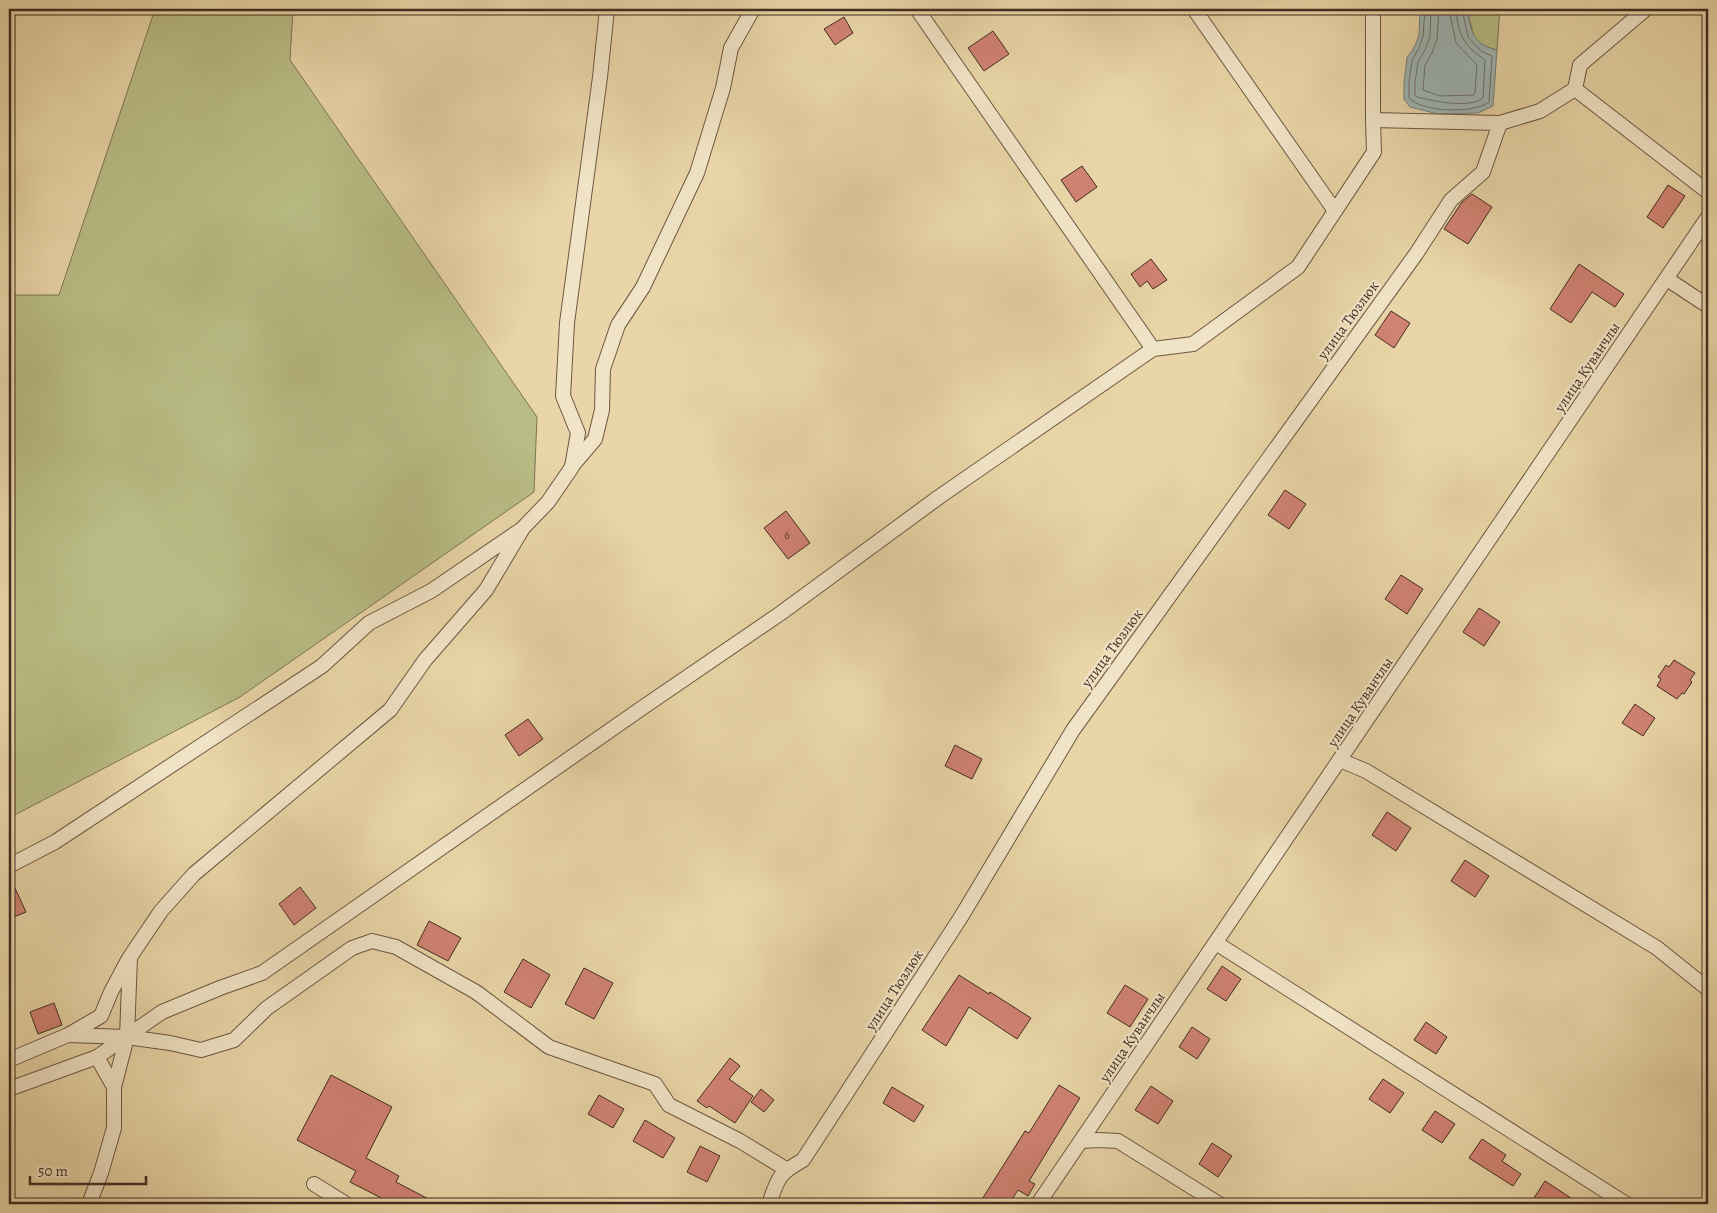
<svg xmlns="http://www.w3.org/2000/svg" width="1717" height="1213" viewBox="0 0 1717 1213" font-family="Alegreya,serif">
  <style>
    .green { fill: #b9bd85; stroke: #7e7554 }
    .water { fill: #9db5b4; stroke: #797f7a }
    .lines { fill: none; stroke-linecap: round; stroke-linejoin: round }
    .shore { stroke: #70716b; stroke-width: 1 }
    .building { fill: #d08273; stroke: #422d22 }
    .street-casing { stroke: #6c5743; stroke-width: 16 }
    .street { stroke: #f1e4c6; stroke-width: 14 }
    .labels { text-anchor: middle; stroke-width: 4.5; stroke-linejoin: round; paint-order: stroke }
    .number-label { font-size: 12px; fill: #664236 }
    .street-label { font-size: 15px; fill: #422d22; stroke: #f1e4c6 }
  </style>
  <rect width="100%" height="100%" fill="#e9d5a7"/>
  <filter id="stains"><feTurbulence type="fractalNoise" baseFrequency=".004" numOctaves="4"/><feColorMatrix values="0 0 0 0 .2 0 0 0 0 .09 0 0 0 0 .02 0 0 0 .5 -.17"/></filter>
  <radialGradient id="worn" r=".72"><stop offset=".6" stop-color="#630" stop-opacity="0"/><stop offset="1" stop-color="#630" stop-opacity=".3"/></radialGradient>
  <g class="green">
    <path d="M155,9H293L290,60L537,417L534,492L240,697L9,818V295H59Z"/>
    <path d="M1466,9H1500L1497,50C1466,42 1476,31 1466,9Z"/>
  </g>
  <path class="water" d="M1420,9L1442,10L1445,9H1466L1467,10C1472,33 1472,44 1497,50L1493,106L1478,113L1438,114L1410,107L1404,99V82L1407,58L1415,46L1419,35Z"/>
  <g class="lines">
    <g class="shore">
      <path d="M1425,9L1423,37L1419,48L1412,60L1409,82V98C1421,112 1474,114 1489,102L1492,56L1481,51L1468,37L1462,9"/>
      <path d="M1431,9L1430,37L1425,50L1418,62L1415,83V95L1417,97C1433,101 1469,109 1483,98L1485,60C1464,46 1458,35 1456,9"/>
      <path d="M1439,9L1437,39L1432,53L1425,65L1423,90L1440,96L1474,95L1475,92L1477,65L1456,43L1449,9"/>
    </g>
  </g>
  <g class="building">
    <path d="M844,17L853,33L835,45L824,29Z"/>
    <path d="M993,31L1009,54L984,71L968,48Z"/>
    <path d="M1082,166L1097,187L1076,202L1061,180Z"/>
    <path d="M1668,185L1685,196L1663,228L1647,217Z"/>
    <path d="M1472,194L1492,207L1468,244L1444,229L1462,202Z"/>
    <path d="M1151,259L1167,280L1153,289L1147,281L1140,287L1131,274Z"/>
    <path d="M1579,264L1624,294L1615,307L1592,292L1571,323L1550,309Z"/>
    <path d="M1391,311L1410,323L1394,348L1375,335Z"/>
    <path d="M1285,490L1306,504L1289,529L1268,515Z"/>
    <path d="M786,511L810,543L788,559L764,528Z"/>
    <path d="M1401,575L1423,589L1407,614L1385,599Z"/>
    <path d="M1479,608L1500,622L1484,646L1463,632Z"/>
    <path d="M1674,660L1695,673L1690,680L1692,682L1684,694L1682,693L1677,699L1657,686L1661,679L1658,677L1666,665L1669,667Z"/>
    <path d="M1635,704L1655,718L1643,736L1622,723Z"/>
    <path d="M528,719L543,739L519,756L505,735Z"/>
    <path d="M955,745L982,759L972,779L945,766Z"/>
    <path d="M1387,812L1411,828L1396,851L1372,835Z"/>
    <path d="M1465,860L1489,876L1475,897L1451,881Z"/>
    <path d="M9,875L26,912L9,919Z"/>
    <path d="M300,887L316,908L294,925L279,904Z"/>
    <path d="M429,921L461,938L448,961L417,945Z"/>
    <path d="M523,959L550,975L531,1008L504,992Z"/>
    <path d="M1222,966L1241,979L1226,1001L1207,989Z"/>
    <path d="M584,968L613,983L594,1019L565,1004Z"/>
    <path d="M959,975L989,994L990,992L1031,1018L1017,1039L969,1007L946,1046L922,1030Z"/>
    <path d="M1125,985L1148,999L1130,1027L1107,1013Z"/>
    <path d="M54,1003L62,1025L38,1034L30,1012Z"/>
    <path d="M1426,1022L1447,1037L1436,1054L1414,1040Z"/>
    <path d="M1192,1027L1210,1039L1197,1059L1179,1047Z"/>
    <path d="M730,1058L740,1066L729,1079L753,1096L735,1123L709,1106L707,1108L697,1101Z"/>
    <path d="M331,1075L392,1107L366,1158L399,1176L396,1182L438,1204H393L350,1182L356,1171L297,1140Z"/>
    <path d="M1383,1079L1404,1093L1390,1113L1369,1099Z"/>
    <path d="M1059,1085L1080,1098L1029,1181L1035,1184L1028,1196L1018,1190L1009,1204H979L1025,1131L1029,1133Z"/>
    <path d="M1151,1086L1173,1101L1158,1124L1135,1110Z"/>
    <path d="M892,1087L924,1106L914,1122L883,1103Z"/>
    <path d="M761,1089L774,1100L764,1112L751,1102Z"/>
    <path d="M599,1095L624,1109L613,1128L588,1114Z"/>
    <path d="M1435,1111L1455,1124L1442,1143L1422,1130Z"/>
    <path d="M645,1120L675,1138L663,1158L633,1141Z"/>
    <path d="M1482,1139L1506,1155L1502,1161L1521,1174L1513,1186L1469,1158Z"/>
    <path d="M1212,1143L1232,1156L1218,1177L1199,1164Z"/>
    <path d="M700,1146L720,1156L707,1182L687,1172Z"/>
    <path d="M1545,1181L1580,1204H1530Z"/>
  </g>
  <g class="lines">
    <g class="street-casing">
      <g id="street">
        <path d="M917,9L1153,349"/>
        <path d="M1194,9L1335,211"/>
        <path d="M1373,9V120L1500,123L1540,111L1575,89L1708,192"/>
        <path d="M1575,89L1580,65L1646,9"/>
        <path d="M1667,279L1708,306"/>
        <path d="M572,466L595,439L602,410L603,369L618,325L643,287L697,173L723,88L731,48L753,9"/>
        <path d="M1340,760L1366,771L1657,948L1708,989"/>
        <path d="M9,866L55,842L322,666L369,623L431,591L519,531"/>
        <path d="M1216,943L1626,1204"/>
        <path d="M68,1035L127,1037L170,1043L201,1050L234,1040L267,1008L352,948L372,941L396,947L476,992L549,1047L655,1084L669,1105L740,1141L786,1169"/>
        <path d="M97,1057L114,1087"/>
        <path d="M9,1060L68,1035L101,1016L111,992L128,960"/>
        <path d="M9,1089L97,1057L162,1012L220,988L262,973L642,708L781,613L939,497L1153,349L1193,344L1298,267L1374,152L1373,120"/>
        <path d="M1081,1141L1099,1140L1118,1141L1219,1204"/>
        <path d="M314,1184L346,1204"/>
        <path d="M89,1204L101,1173L114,1128V1087L127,1037L130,957L161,911L194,874L390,710L425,660L486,590L523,528L548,502L572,467L578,433L563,396L567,323L600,77L607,9"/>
        <path d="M769,1204C778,1178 778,1174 803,1160L961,917L1073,730L1416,254L1451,200L1483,172L1500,123"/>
        <path d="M1038,1204L1708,217"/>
      </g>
    </g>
    <use href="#street" class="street"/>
  </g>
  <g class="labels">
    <g class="number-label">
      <text x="787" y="539">6</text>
    </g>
    <g class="street-label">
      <text transform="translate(1348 320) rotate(-54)" y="5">улица Тюзлюк</text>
      <text transform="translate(1587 367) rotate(-56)" y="5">улица Куванчлы</text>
      <text transform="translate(1112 648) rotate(-54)" y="5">улица Тюзлюк</text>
      <text transform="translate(1360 702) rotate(-56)" y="5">улица Куванчлы</text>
      <text transform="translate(894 990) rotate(-57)" y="5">улица Тюзлюк</text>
      <text transform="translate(1132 1037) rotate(-56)" y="5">улица Куванчлы</text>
    </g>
  </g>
  <rect width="1717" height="1213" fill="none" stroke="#e9d5a7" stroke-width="30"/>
  <rect x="10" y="10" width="1697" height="1193" fill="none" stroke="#422d22" stroke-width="2.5"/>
  <rect x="15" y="15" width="1687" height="1183" fill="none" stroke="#422d22"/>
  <path d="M30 1176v8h116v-8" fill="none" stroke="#422d22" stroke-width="2.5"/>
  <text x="38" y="1176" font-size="15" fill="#422d22" stroke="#f1e4c6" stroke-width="4" paint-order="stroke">50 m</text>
  <rect width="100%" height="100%" filter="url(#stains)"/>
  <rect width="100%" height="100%" fill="url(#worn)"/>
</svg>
